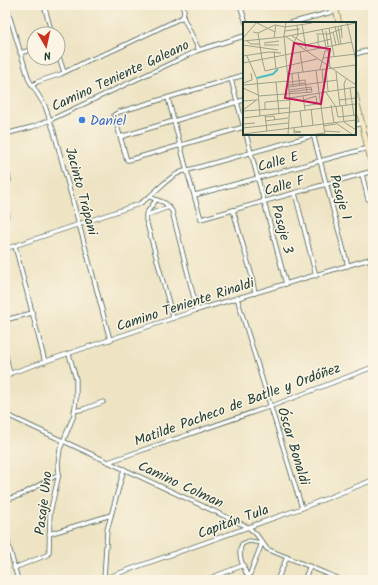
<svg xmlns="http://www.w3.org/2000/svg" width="378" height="585" viewBox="0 0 378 585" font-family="Kalam,sans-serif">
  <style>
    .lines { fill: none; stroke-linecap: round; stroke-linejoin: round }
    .minor-casing { stroke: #3e564a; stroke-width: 5 }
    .secondary-casing { stroke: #3e564a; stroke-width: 6 }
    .minor { stroke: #fff; stroke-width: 3.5 }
    .secondary { stroke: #f7e8c3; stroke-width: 5 }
    .shop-dot { fill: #3f7fe0; stroke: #fcf5e5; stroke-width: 1.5 }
    .labels { text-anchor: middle; stroke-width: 3; stroke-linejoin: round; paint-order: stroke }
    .street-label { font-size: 14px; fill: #1f3d34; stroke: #fcf5e5 }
    .shop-label { font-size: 14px; fill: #366cbe; stroke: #fcf5e5; text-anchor: start }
    .inset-river { fill: none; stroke: #4ebdc3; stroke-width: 2 }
    .inset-road { fill: none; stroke: #9ba18a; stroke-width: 1 }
    .view { fill: #c2185b; fill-opacity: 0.15; stroke: #c2185b; stroke-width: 2 }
    .inset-edge { fill: none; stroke: #1f3d34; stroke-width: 2 }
  </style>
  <rect width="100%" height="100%" fill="#fcf5e5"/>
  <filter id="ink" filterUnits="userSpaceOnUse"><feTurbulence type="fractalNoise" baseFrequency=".025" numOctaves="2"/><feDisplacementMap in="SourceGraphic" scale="8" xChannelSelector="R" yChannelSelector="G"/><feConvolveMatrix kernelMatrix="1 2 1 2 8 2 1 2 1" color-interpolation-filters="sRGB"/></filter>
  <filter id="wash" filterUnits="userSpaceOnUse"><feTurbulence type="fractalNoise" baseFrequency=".012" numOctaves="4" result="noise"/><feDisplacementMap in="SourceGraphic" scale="16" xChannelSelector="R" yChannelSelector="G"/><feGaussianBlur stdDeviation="0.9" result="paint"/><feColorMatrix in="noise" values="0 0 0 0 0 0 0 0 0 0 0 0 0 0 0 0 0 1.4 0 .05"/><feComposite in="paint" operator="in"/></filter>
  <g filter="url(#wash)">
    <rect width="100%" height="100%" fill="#eee4c4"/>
  </g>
  <g filter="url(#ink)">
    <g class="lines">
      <g class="minor-casing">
        <g id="minor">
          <path d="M6,5L29,80L45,106L54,132L92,272L110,340"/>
          <path d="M44,5L52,34"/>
          <path d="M183,5L184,10L183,17L199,50"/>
          <path d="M240,5L246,23"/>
          <path d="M290,23L336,11"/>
          <path d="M20,53L34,49"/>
          <path d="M58,54L64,72"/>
          <path d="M355,54L373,49"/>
          <path d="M244,75L119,112L114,115L126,157L127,160H129L244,127"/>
          <path d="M231,79L244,128"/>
          <path d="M32,86L37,82L61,74L89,60L114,50L183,17"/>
          <path d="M168,98L187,171L201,219L373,171"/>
          <path d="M355,125L362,123"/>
          <path d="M5,134L32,127L50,120L199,50L244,36"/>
          <path d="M246,134L286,284"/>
          <path d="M313,134L348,266"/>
          <path d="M120,137L244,100"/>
          <path d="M5,161L9,180L5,186"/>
          <path d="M362,174L368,199"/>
          <path d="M295,193L316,276"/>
          <path d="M195,195L368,148"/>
          <path d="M150,197L165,203L172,211L197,310"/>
          <path d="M156,200L146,214V220L173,318"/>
          <path d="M5,205L7,214L5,219"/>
          <path d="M233,210L251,273L255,293"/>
          <path d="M147,216L150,214L169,207"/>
          <path d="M15,246L45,362"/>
          <path d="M5,249L139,204C155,195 164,179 181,172L318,134"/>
          <path d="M237,298L302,508"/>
          <path d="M5,320L32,313"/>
          <path d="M5,352L10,374"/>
          <path d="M5,375L197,310L373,258"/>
          <path d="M74,411L84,409L103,402"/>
          <path d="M5,414L248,527L256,534L267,549L342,580"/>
          <path d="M108,462L277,404L373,367"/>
          <path d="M5,500L21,495L59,474"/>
          <path d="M5,532L18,580"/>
          <path d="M49,534L111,515"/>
          <path d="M14,568L47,555L49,552L50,513L59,474L58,464L60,449L74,415L76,399V379L69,354"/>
          <path d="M104,579L107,530L124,469"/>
          <path d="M248,579L262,543L249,541L242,544C236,555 245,569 249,580"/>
          <path d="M100,580L302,508L373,480"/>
          <path d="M205,580L244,565"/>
          <path d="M277,580L287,557"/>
          <path d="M304,580L310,566"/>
        </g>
      </g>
      <g class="secondary-casing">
        <g id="secondary">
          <path d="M335,5L339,23"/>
          <path d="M355,94L373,170"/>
        </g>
      </g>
      <use href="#minor" class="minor"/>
      <use href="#secondary" class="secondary"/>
    </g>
  </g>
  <circle class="shop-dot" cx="82" cy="120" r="4"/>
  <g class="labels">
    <g class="street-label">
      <text transform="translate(120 75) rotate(-25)" y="5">Camino Teniente Galeano</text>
      <text transform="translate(278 161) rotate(-16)" y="5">Calle E</text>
      <text transform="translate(284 185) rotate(-16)" y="5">Calle F</text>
      <text transform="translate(82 191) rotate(75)" y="5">Jacinto Trápani</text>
      <text transform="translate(341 197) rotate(74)" y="5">Pasaje 1</text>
      <text transform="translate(283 229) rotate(75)" y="5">Pasaje 3</text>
      <text transform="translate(185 304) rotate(-18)" y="5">Camino Teniente Rinaldi</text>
      <text transform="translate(237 404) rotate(-20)" y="5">Matilde Pacheco de Batlle y Ordóñez</text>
      <text transform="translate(294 446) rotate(73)" y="5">Óscar Bonaldi</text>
      <text transform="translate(181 484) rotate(25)" y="5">Camino Colman</text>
      <text transform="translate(43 503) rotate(-83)" y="5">Pasaje Uno</text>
      <text transform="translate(233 521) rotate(-20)" y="5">Capitán Tula</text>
    </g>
    <g class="shop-label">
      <text x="90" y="125">Daniel</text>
    </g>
  </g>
  <g transform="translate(243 22)">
    <rect width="113" height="113" fill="#eee4c4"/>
    <path class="inset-river" d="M14,56L30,52L35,47"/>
    <path class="inset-road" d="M12,0L32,10M43,0L41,14L47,80L45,113M104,0L113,39M59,2L63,27M98,3L99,16M92,4L96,23M95,4L98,22M42,5L69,1M86,6L91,34M79,7L83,25M42,9L57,7M83,9L85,24M10,10L15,11L19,37M90,10L93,23M15,11L32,3L43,5M73,12H85L99,7M75,13V22L78,25M42,14L113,63M49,14L63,22M0,16L14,0M31,16L33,3M0,19L40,15L113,1M4,19L8,22H16M51,20L55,13L54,3M21,21L36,19M0,23L35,28M21,23H36M63,23L88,17M85,27L87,45M31,29L33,47M57,30L60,50M0,34L26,30L38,31M4,34L14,57L17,94M80,36L113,32M19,37L22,49L74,37M0,41L109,20M77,47L82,29L85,28M79,47L80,59M83,47L85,69M73,49L82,113M93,50L97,84M55,51L57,64M45,52L113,43M49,52L50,64M33,60L36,91M46,60L62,58L64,70M0,61L9,58L8,51M0,63L45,59M46,63L62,61M46,65L94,58M0,66L15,73M107,66L111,94M82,69L93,85L95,95L113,93M46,70L69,67M15,74L69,70L68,65L46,68M60,74L62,88M47,76L113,65M61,78L73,74M96,78L113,76M0,79L13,78M88,83L91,101M99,83L101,100L113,108M103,83L101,62L103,57M61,84L74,82L73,74M68,87L70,103M0,88L15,77M22,88V80L47,78M0,89L46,86M57,89L59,105M22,93L24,109M22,95L31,94L32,98M0,96L113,82M22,99L45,96M93,101L110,113M0,102L12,101M80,104L93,102M0,106L45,101M51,106V111L58,110L51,109M81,109L97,110M0,112L113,98M68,113L81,111"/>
    <path class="view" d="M51,21L87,27L78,82L42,76Z"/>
    <rect width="113" height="113" class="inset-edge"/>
  </g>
  <rect width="378" height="585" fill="none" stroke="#fcf5e5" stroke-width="20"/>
  <g transform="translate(46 46) rotate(171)"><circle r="19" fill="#fcf5e5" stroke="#a4ab9e"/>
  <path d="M0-3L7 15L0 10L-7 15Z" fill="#c8321e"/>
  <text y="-6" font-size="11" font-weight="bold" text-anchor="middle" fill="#1f3d34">N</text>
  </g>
</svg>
